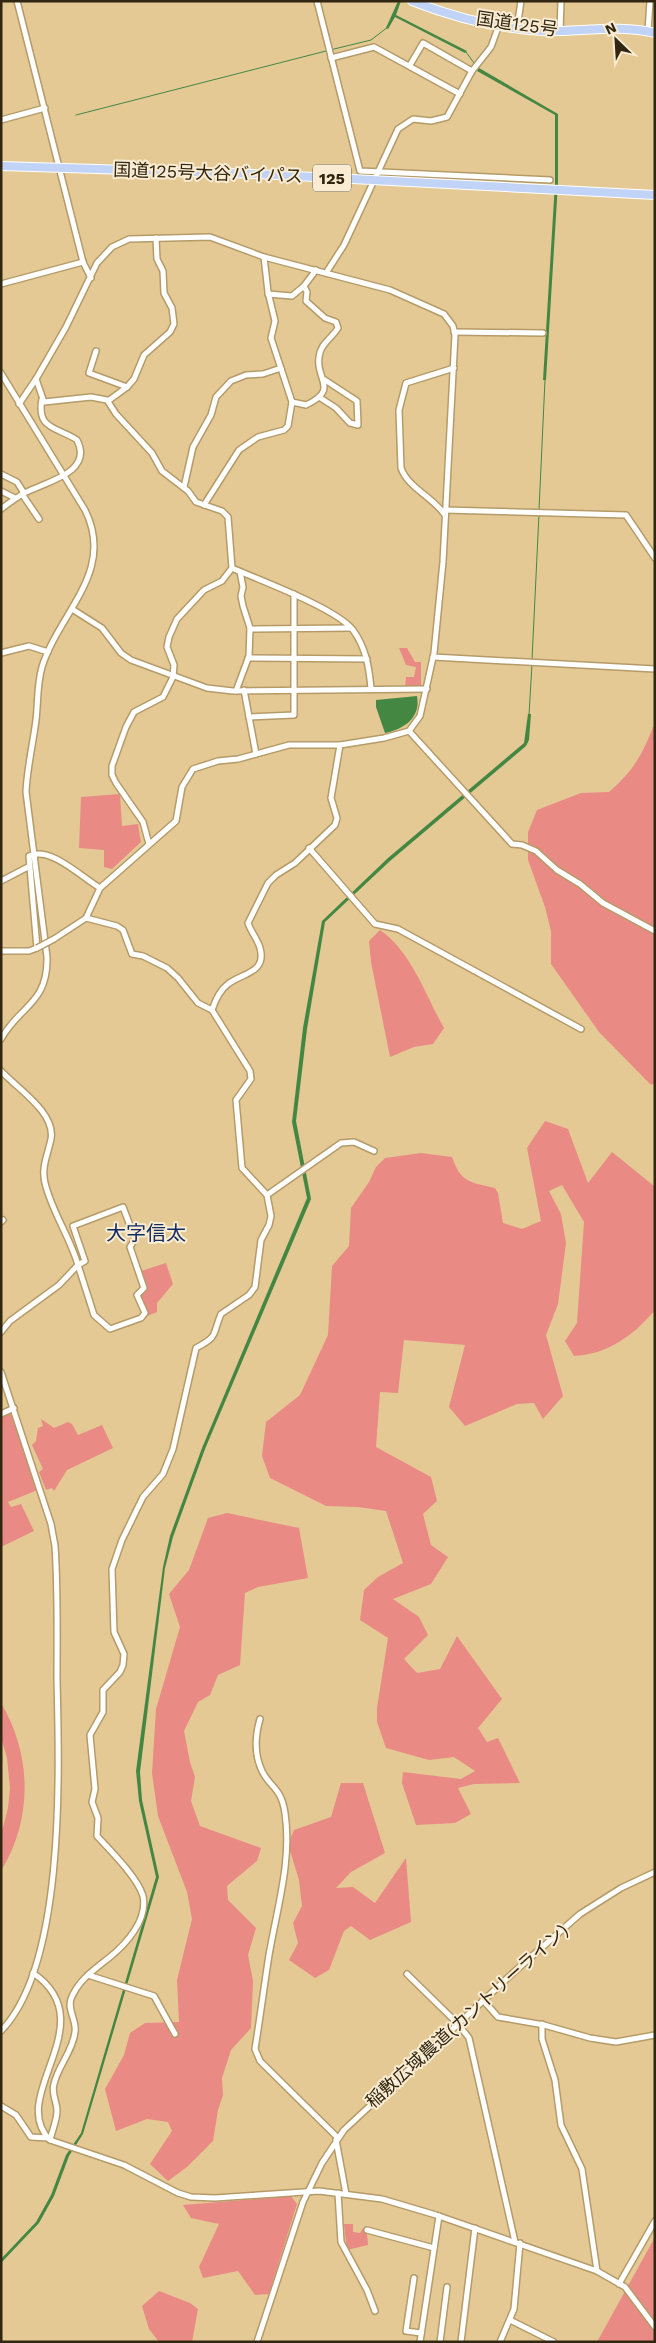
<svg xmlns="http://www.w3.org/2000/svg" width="656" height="2343" viewBox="0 0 656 2343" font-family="'Work Sans','Noto Sans JP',sans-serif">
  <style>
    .green { fill: #ea8a85 }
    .water { fill: #438743 }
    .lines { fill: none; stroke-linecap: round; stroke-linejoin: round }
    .stream { stroke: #438743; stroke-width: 1 }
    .minor-casing { stroke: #b59b68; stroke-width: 8 }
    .highway-casing { stroke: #fff; stroke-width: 10 }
    .minor { stroke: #fff; stroke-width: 5 }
    .highway { stroke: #c1d3f6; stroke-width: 8 }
    .minor-bridge-casing { stroke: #b59b68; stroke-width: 8; stroke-linecap: butt }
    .minor-bridge { stroke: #fff; stroke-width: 5 }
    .labels { text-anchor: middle; stroke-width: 4; stroke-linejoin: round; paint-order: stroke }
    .shield { fill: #f9ecd2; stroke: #6d614b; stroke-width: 1 }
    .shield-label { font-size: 16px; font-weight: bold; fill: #312611 }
    .street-label { font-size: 18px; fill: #312611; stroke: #f9ecd2 }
    .quarter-label { font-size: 20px; fill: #132b60; stroke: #f9ecd2 }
  </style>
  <rect width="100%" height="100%" fill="#e4c995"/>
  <g class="green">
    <path d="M399,648H407L415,662H421V689H405L406,677H414L416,667L406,665Z"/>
    <path d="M653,727L655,728V1083L651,1085L599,1032L551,964V931L545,907L528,860V832L537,810L581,793L609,792C632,772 642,756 653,727Z"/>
    <path d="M120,794L122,826L138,824L141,842L112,869L104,867V850L79,848L81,797Z"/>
    <path d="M380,930C411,951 426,996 444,1028L433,1044L414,1047L390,1057L371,962L369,941Z"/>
    <path d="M545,1121L568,1129L588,1183L612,1152L654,1186L655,1310C633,1336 608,1354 574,1356L565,1341L577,1323L584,1222L562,1185L549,1191L561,1214L566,1243L558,1304L546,1335L563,1396L543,1419L534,1403L517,1404L465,1426L449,1407L465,1345L404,1340L398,1393L380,1392L376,1447L431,1477L437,1501L423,1514L431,1545L448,1557L431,1584L393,1599L419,1617L428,1635L404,1659L417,1673L440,1669L457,1636L502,1699L478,1728L487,1742L498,1738L520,1783L474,1784L458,1788L471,1814L455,1823L416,1825L402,1783L403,1772L461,1779L475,1771L454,1757L429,1760L386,1748L377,1722V1708L388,1638L360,1620L364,1590L378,1577L403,1563L386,1511L358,1507L326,1506L270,1478L262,1456L266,1422L300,1395L328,1335L332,1266L349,1246L351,1208L369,1182L376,1167L385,1158L421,1153L452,1157C461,1183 470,1182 495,1188L498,1193L503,1223L522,1229L541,1221L527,1148Z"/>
    <path d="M166,1263L173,1284L157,1303V1312L147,1316L137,1295L144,1288L138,1272Z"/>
    <path d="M14,1408L40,1489L8,1502L11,1507L21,1504L34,1531L1,1547V1414Z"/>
    <path d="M41,1419L54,1428L68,1422L72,1424L78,1435L102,1425L113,1448L67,1470L54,1491L52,1488L46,1490L39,1472L43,1469L32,1445L36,1441L38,1428L43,1426Z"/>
    <path d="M227,1513L299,1528L308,1578L258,1587L245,1593L240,1665L218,1675L210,1695L198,1702L184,1731L190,1762L195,1777L191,1801L200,1826L261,1848L257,1861L227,1886L228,1900L256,1928L248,1955L253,1981L251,2028L231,2050L222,2078L223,2095L218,2110L213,2141L187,2167L168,2181L150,2164L172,2131L168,2122L147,2119L116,2131L105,2089L124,2055L130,2033L145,2023L179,2022L177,1980L192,1919L187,1892L158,1816L152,1773L156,1709L180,1627L169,1594L189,1570L208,1518Z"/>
    <path d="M1,1703C32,1755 33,1819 1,1871V1835L8,1808L10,1788L7,1758L1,1737Z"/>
    <path d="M341,1783H363L385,1853L351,1872L336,1888L353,1887L375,1903L406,1858L411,1922L370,1940L351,1926L344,1931L329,1970L315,1978L289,1960L298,1943L293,1923L302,1906L299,1880L288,1844L294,1830L331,1817Z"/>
    <path d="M291,2196L297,2204L269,2294L255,2295L238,2271L203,2278L199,2267L219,2224L191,2218L183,2205Z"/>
    <path d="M344,2224H353V2232L360,2233L363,2228L367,2234L368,2245L347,2250Z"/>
    <path d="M655,2237V2342H597Z"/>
    <path d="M159,2291L190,2303L198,2309L192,2342H159L149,2329L142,2306Z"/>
  </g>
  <g class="water">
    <path d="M398,1H401L396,15L467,51L465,53L395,17L388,29L386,28Z"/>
    <path d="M475,63L479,68L558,114V183L546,380H543L555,183V115L477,71L473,64Z"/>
    <path d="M417,696C421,718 404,729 385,733L376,707V700Z"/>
    <path d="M528,714H531L529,740L526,746L390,861L325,922L307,1029L296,1121L311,1199L205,1449L173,1537L165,1568L140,1772L142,1800L159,1877L83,2134L69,2156L54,2196L39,2223L1,2263V2259L36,2222L51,2195L66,2155L81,2133L156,1877L139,1801L136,1771L163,1567L170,1536L202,1448L307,1198L292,1122L303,1028L322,921L388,858L524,743Z"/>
  </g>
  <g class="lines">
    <g class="stream">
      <path d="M330,50L371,40L388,27"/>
      <path d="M466,52L474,63"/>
      <path d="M76,115L326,51"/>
      <path d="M539,510L545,380"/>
      <path d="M532,660L539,514"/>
      <path d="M529,715L532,664"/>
    </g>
    <g class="minor-casing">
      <g id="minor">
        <path d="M17,1L83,262L91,278"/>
        <path d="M317,1L360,171L550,180"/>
        <path d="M517,28L521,1"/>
        <path d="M560,31L561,1"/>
        <path d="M648,31L650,1"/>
        <path d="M331,58L374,47L460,94"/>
        <path d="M410,65L423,43L472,71"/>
        <path d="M1,120L45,108"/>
        <path d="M326,273L344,245L398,129L413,119L431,121L447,117L472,71L491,47L499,25"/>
        <path d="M1,284L83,262"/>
        <path d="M268,294L292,296L304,286"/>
        <path d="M454,332L543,333"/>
        <path d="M96,351L89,373L127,387L108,401"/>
        <path d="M1,373L85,510C116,572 59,612 42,667C37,684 38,703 36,720C33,744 27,768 26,792L47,957C48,1004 20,1005 1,1039"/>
        <path d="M36,379L44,402L91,397L107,400L116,414L152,453L162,471L188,491L196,502L222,511L228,517L232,568L222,581L204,590L177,619L169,637L167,647L174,665L173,677L163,697L134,712L126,727L112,766V775L116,783L143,822L149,844"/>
        <path d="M127,387L134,379L144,355L170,332L174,324L172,308L164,293L163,271L157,259L156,238"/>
        <path d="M319,397L336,408L350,423L358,425L357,401L325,380"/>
        <path d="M292,402L306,405C340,389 315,379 319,357C320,344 332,338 338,328L336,322L325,318L306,301L307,292L304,286L316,270"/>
        <path d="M19,404L36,379L66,327L97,263L112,247L129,239L210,237L264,257L390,290L444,314L453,326L455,335L443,562L434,653L420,716L409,731L384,738L340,745H289L238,759L218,761L193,769L182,787L176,821L100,888L86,918L54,939"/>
        <path d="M1,474L17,482L24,493"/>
        <path d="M184,487L193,447L211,415L216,397L231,381L246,375L263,374L281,368"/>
        <path d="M1,491L15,498"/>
        <path d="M22,494L39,519"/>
        <path d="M204,505L239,450L258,437L284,430L288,426L292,402L271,338L275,321L268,292L264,257"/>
        <path d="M1,509C11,502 20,494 31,490C50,481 93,471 77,440C58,427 36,430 42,399"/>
        <path d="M445,510L626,515L655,558"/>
        <path d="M445,515C433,497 408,488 401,468L399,410L406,383L454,368"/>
        <path d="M232,568C259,580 336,608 353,630C366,648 369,667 371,688"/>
        <path d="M72,609L102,628L121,653L131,660L207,688L233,691L427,689"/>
        <path d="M250,629L351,628"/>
        <path d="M1,653L29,646L48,652"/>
        <path d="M433,657L655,669"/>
        <path d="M248,658L367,659"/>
        <path d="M244,690L256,754"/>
        <path d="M236,691L249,656L250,628L243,606L241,596L243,587L240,572"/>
        <path d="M249,717L294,715V594"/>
        <path d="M409,731L512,844L522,845L536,851L557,870L580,884L603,903L655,931"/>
        <path d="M309,848L375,924L398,929L581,1029"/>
        <path d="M1,881L28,867"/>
        <path d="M1,951H29L37,948L29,856C51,846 81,877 100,888"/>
        <path d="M212,1010C215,1001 220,990 228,984C242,973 267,973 260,948C258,940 251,932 248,923L268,883L276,875L295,863L335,825L337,818L331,798L340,745"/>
        <path d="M1,1071C17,1088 56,1113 51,1139C48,1154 41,1167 45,1183C52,1212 70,1237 78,1265L59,1285L10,1321L1,1332"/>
        <path d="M267,1195L341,1143L354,1142L374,1151"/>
        <path d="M123,1207L135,1239L130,1247L144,1288L137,1295L145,1313L141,1318L110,1329L94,1315L78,1265L85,1261L73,1226Z"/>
        <path d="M1,1222L3,1220"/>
        <path d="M1,1372L51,1524L55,1546C58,1590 57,1635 57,1679C59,1769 66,1964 1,2031"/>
        <path d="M1,1414L14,1408"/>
        <path d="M260,1719C255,1736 254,1754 262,1771C271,1789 281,1787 285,1813C292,1861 277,1908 269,1955C264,1987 260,2018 255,2049L260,2061L338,2138"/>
        <path d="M33,1973C106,2023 6,2096 50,2140L124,2165L178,2193L191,2197L215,2198L319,2191L382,2199L436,2215L597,2271L625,2287L655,2327"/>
        <path d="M407,1974L458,2024L469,2038L515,2242"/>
        <path d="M88,1975L154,1996L175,2034"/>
        <path d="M483,2000L498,2017L544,2025L590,2038L616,2042L655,2035"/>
        <path d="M542,2024V2039L555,2080L561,2125L582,2169L597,2271"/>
        <path d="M1,2106L16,2115L31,2137L48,2138"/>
        <path d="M50,2140C52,2131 57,2120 57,2111C57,2102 51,2093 54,2084C58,2066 73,2051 75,2032C77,2021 67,2010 71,1999C78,1980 95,1969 110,1957C126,1944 148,1920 143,1896C138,1878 110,1850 97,1836L98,1818L92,1802L95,1789L90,1735L103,1712V1690L120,1672L123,1665L124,1654L114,1632L112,1569L122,1540L143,1497L163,1474L173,1449L196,1348C219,1336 212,1335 221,1314L249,1295L255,1287L261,1240L269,1225L271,1216L267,1195L242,1168L236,1100L251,1079L250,1071L212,1010L198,1003L178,978L167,968L143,956L132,954L123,930L117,926L86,918"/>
        <path d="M336,2140L346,2194"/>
        <path d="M338,2193L341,2242L367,2290L375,2311"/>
        <path d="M367,2230L434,2248"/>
        <path d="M414,2278L406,2331L421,2333"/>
        <path d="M619,2284L655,2221"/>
        <path d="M510,2320L554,2342"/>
        <path d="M257,2342L303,2202L322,2163L344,2130L514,1972L580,1914L621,1888L655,1872"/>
        <path d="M420,2342L439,2216"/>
        <path d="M440,2342L447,2287"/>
        <path d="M461,2342L475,2228"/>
        <path d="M500,2342L514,2309L520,2243"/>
      </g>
    </g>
    <g class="highway-casing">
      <g id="highway">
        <path d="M412,1C453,17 500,29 543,31C580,32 619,24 655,33"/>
        <path d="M1,166L257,174L655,195"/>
      </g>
    </g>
    <use href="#minor" class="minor"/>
    <use href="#highway" class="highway"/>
    <g class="minor-bridge-casing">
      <path id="minor-bridge" d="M37,948L54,939"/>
    </g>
    <use href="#minor-bridge" class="minor-bridge"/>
  </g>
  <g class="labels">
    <rect class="shield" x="313" y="164.5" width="38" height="27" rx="4"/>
    <g class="shield-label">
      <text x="332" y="184">125</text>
    </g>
    <g class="street-label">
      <text transform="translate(517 24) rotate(8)" y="6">国道125号</text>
      <text transform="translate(208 173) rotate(2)" y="6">国道125号大谷バイパス</text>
      <text transform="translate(467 2016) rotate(-42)" y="6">稲敷広域農道(カントリーライン)</text>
    </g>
    <g class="quarter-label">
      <text x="146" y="1240">大字信太</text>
    </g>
  </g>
  <rect width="656" height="2343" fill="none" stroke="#312611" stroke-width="5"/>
  <g transform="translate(616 40) rotate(335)" stroke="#f9ecd2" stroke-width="4" paint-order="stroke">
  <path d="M0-4L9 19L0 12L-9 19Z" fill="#312611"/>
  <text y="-8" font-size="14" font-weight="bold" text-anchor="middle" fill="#312611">N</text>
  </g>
</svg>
